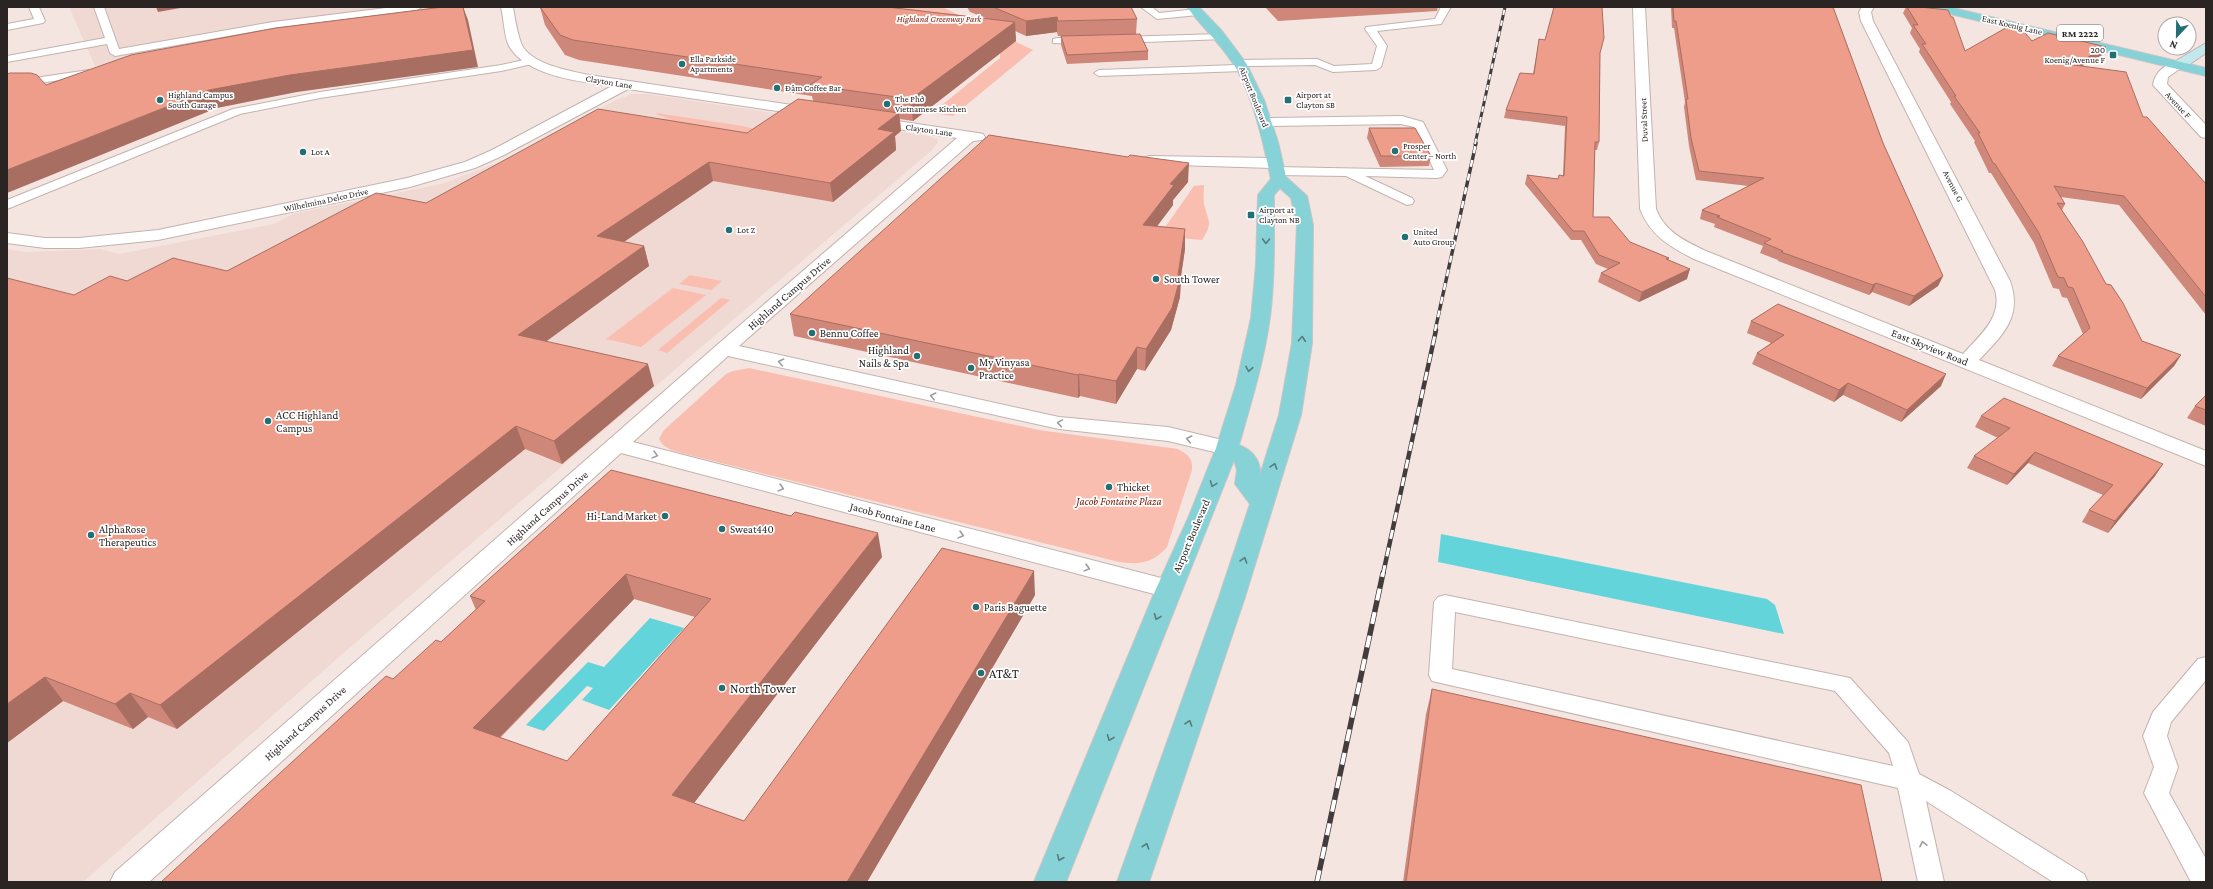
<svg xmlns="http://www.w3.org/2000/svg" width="2213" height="889" viewBox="0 0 2213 889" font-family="'Crimson Pro',serif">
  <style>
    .built { fill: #f0d8d3 }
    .green { fill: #fabeb0 }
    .water { fill: #64d4db }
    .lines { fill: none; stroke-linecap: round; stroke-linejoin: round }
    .lane-casing { stroke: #c2b3af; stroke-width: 2 }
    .street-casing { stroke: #c2b3af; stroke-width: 2 }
    .secondary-casing { stroke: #c2b3af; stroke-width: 2 }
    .primary-casing { stroke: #c8c6c6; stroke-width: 2 }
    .lane { fill: #fff; fill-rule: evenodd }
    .street { fill: #fff; fill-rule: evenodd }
    .secondary { fill: #c2e8eb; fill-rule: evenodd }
    .primary { fill: #86d2d6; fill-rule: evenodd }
    .rail-far3-casing { stroke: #433c3a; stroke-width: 3 }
    .rail-far2-casing { stroke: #433c3a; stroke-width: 3.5 }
    .rail-far1-casing { stroke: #433c3a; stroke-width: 4.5 }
    .rail-casing { stroke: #433c3a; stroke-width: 5.5 }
    .rail-far3 { stroke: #fff; stroke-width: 2; stroke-dasharray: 5.5; stroke-linecap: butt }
    .rail-far2 { stroke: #fff; stroke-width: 2.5; stroke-dasharray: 7; stroke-linecap: butt }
    .rail-far1 { stroke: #fff; stroke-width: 3; stroke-dasharray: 9; stroke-linecap: butt }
    .rail { stroke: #fff; stroke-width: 4; stroke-dasharray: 12; stroke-linecap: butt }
    .wall { fill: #ce8778; fill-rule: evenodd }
    .shaded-wall { fill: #a76e61 }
    .building { fill: #ef9d8b; stroke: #a76e61; fill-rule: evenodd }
    .oneway { stroke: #587b7c }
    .oneway2 { stroke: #9f9c9c }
    .poi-dot { fill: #246f73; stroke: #fff; stroke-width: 1.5 }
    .labels { text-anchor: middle; stroke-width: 3.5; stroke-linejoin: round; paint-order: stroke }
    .far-park-label { font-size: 9px; font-style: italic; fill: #771704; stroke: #fff }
    .far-street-label { font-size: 9px; fill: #2a2423; stroke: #fff }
    .far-poi-label { font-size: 9px; fill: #2a2423; stroke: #fff; text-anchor: start }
    .shield { fill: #fff; stroke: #6a6665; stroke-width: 1 }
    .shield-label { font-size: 10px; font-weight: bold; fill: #2a2423 }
    .poi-label { font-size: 11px; fill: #2a2423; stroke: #fff; text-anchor: start }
    .street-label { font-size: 11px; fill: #2a2423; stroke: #fff }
    .park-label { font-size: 11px; font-style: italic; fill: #771704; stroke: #fff }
    .near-poi-label { font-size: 13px; fill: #2a2423; stroke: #fff; text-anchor: start }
  </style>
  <rect width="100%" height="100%" fill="#f5e5e1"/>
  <g class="built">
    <path d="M69,7H479L283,31L95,66Z"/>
    <path d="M632,94H647L929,136L937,139L938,142L932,150L348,649L83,882H7V249L25,252L100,249L119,254L274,224L292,214L441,184L510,158L616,100Z"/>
  </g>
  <g class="green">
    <path d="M754,7H942L1033,50L953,116L932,113L1000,58V52Z"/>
    <path d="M656,113L743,126L757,130L753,133L703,139L661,119L659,118L671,119L658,115Z"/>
    <path d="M1204,185C1204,191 1203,198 1204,204C1208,222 1214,222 1202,240L1159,236L1194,186Z"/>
    <path d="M690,275L722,281L711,290L679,284Z"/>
    <path d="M673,288L706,295L641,347L606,339Z"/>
    <path d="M721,298L730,300L667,353L658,350Z"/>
    <path d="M749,368L1039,430L1178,449C1188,455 1193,458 1192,470L1167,547C1153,563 1140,565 1119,562L685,454L671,450L663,445L659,439L664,430L726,374L733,371Z"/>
  </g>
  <g class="water">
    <path d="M1441,534L1767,599L1775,605L1784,634L1438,562Z"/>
    <path d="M650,618L684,628L609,710L582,700L593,688L587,686L544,731L526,725L588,662L604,667Z"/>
  </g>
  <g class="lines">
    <g class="lane-casing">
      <g id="lane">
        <path d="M29,7H39L45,21L43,23L7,30V24L34,19Z"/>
        <path d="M94,7H104L119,49L273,22L394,7H422L417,10L273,28L115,56L110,53L107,44L7,62V56L105,38Z"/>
        <path d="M1141,7H1152L1159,13L1198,9L1203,12L1198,15L1157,19Z"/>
        <path d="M1441,7H1451L1441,24L1377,31L1387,46L1381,67L1376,70L1333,72L1315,65L1247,66V70L1243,71L1099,76L1094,73L1099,70L1236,65V61L1240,60L1317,59L1334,66L1372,64L1377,46L1365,29L1366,27L1435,19Z"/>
        <path d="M1220,34L1225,37L1224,39L1119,43L1114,40L1119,37Z"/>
        <path d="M1057,38H1085L1090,41L1085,44L1053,43V39Z"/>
        <path d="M532,58L537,61L536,63L501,71L320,98L240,114L7,209V200L233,109L320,92L501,65Z"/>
        <path d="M89,70L94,73L93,75L7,88V82Z"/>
        <path d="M1402,116L1423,122L1447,170L1442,177L1437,178L1365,176L1412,198L1414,201L1412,204L1407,205L1346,176L1276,175L1270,171L1276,167L1434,170L1414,127L1401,124L1264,126L1258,122L1264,118Z"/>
        <path d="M1445,595L1850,678L1908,742L1919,774L1951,791L2084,874L2088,882H2053L1926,801L1944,882H1918L1898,788L1432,681L1429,675L1434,602L1438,597ZM1455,612L1835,691L1889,753L1893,766L1452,669Z"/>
        <path d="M2206,657V680L2171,722L2167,736L2178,767L2169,793L2206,859V882H2191L2144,793L2154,767L2143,736L2153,712L2198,659Z"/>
      </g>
    </g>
    <g class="street-casing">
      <g id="street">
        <path d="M501,7H513C515,19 517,32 521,43C529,64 570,71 589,75L812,108L819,112L812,116L628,89L502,156L475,168L410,187L158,240L79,248H45L7,243V233L45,238H79L158,230L407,178L465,162L492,150L612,86C581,82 526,76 509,46C504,36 504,19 501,7Z"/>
        <path d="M1633,7H1645L1656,209C1665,232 1685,241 1706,251L1963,354C1979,336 2003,317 1995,290L1861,21L1859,12L1862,7H1874L1871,12L1873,21L2010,281C2023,317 2002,336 1979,360L2206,451V466L1694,259C1670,247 1650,235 1640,209Z"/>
        <path d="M2179,61L2185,65L2168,77L2167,84L2206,125V138L2201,137L2153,85C2155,71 2166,64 2179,61Z"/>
        <path d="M870,117L978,133L983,134L985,137L983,140L973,141L739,346L1059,417L1168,427L1235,443L1238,448L1235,453L1227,455L1168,441L1059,429L728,356L633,442L1169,580L1178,583L1182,589L1178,595L1169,598L621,453L149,882H110L115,872L717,345L957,138L865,124L863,121L865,118Z"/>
        <path d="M1149,156L1274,158L1279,160L1282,163L1279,166L1274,168L1144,164L1141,161L1144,158Z"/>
      </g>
    </g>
    <g class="secondary-casing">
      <path id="secondary" d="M2206,43V53L2184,68H2174L2173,65L2174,62Z"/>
    </g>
    <g class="primary-casing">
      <g id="primary">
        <path d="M1187,7H1199L1222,31L1246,63L1264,100L1278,142L1286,177L1307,196L1313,225L1312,343L1301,415L1245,597L1149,882H1117L1219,597L1250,504L1235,484L1237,470L1234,460L1066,882H1034L1156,589L1189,516L1216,448L1236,385L1251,318L1256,265L1258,195L1271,179C1264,145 1252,90 1232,62C1219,42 1201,26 1187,7ZM1280,188L1291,198L1297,225L1292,343L1279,415L1260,475C1261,460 1252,450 1239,445C1251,403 1264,361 1270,317C1275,277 1274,236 1274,195Z"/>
        <path d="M1928,7H1949L2206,68V76L1934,10Z"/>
      </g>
    </g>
    <use href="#lane" class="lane"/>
    <use href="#street" class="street"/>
    <use href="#secondary" class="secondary"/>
    <use href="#primary" class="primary"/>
    <g class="rail-far3-casing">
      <path id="rail-far3" d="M1475,144L1505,7"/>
    </g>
    <g class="rail-far2-casing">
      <path id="rail-far2" d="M1435,331L1476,143"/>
    </g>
    <g class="rail-far1-casing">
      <path id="rail-far1" d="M1383,574L1436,330"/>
    </g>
    <g class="rail-casing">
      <path id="rail" d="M1317,882L1383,573"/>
    </g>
    <use href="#rail-far3" class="rail-far3"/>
    <use href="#rail-far2" class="rail-far2"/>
    <use href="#rail-far1" class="rail-far1"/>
    <use href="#rail" class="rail"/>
  </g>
  <g class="wall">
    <path d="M540,7H887L986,18L970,12L967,7H1131L1137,19L1136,34L1148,51V60L1067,64L1061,45V36H1064H1058L1057,32L1026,36L1015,31L1016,41L913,121L900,119L901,131L895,136L896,150L833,202L713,181L624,242L644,246L649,266L546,341L654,386L562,464L525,449L177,729L148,717L133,729L63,701L7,743L74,295L127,281L227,271L426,203L747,133L813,101L812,96L579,60L565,55L545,25Z"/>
    <path d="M1265,7H1438L1437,11L1278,21Z"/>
    <path d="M1671,7H1833L1883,143L1943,276L1938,286L1909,306L1872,292L1869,295L1778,261V260L1760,253L1763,246L1714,227L1715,224L1700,219L1702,210L1749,186L1696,180L1689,146L1684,107L1685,102L1674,28H1672Z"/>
    <path d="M1906,7H1919L1965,51L2032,41L2102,55L2082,66L2143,117L2206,184V315L2119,205L2061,197L2065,204L2062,210L2106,284L2142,341L2181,355L2174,366L2141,399L2052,366L2058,356L2083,334L2067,298L2062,297L2059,289L2053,288L2034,243L1991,173H1989L1974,142L1975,141L1950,104L1951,102L1919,52L1920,49L1910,33L1912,28L1903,13Z"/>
    <path d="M1539,39L1545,40L1600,53L1599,142L1597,150H1595L1593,217L1630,242L1669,258L1668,260L1687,279L1639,302L1598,282L1601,273L1608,269L1596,264L1581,240H1571L1525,184L1527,175L1558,179L1559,175L1563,176L1565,126L1504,118L1506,110L1533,74Z"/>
    <path d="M1369,128L1431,156L1429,166L1380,167L1367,138Z"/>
    <path d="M1188,182L1173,200V205L1157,226L1185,229V249L1181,276L1180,297L1171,330L1145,371L1137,369L1116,404L1080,396L1078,398L794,336L790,314Z"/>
    <path d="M1751,321L1941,386L1901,422L1843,395L1834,402L1752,364L1757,353L1771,343L1747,333Z"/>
    <path d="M2206,395V426L2187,418L2195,406Z"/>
    <path d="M1981,416L2163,464L2155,476L2108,533L2082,522L2089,510L2103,495L2028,463L2007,485L1967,468L1974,456L1998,438L1975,427Z"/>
    <path d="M611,470L882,557L694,803L744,821L1035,595L867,882H161L393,679L441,642L476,610L470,596ZM634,599L695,617L567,761L500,738Z"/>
    <path d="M1432,689L1882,882H1403L1426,714Z"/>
  </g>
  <g class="shaded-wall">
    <path d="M156,7H186L158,12Z"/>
    <path d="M463,7L468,20L478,67L297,92L217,108L7,193V170L209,90Z"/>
    <path d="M1057,17V32L1026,36V21Z"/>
    <path d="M1015,22L1016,41L913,121L911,99Z"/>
    <path d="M2106,47L2102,55L2070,73L2074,65Z"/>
    <path d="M899,113L901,131L895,136L896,150L833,202L830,183L878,129Z"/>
    <path d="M709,162L713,181L603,256L597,236Z"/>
    <path d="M1189,163L1188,182L1173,200V205L1143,245V225L1170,184Z"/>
    <path d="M1185,229V249L1181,276L1180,297L1171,330L1145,371L1146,349L1178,275Z"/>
    <path d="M644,246L649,266L525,357L518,335Z"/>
    <path d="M1690,269L1687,279L1639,302L1642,292Z"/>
    <path d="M1943,276L1938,286L1909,306L1914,296Z"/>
    <path d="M1876,283L1872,292L1869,295L1873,285Z"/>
    <path d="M1137,347V369L1116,404V381Z"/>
    <path d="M2181,355L2174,366L2141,399L2147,388Z"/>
    <path d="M648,364L654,386L562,464L554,441Z"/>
    <path d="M1079,374L1080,396L1078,398V375Z"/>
    <path d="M1946,374L1941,386L1901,422L1907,410Z"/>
    <path d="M1848,383L1843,395L1834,402L1839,390Z"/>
    <path d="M516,426L525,449L177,729L160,705Z"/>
    <path d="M2035,452L2028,463L2007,485L2014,474Z"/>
    <path d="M2163,464L2155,476L2108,533L2115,521Z"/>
    <path d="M878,533L882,557L681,820L672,795Z"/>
    <path d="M1034,571L1035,595L867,882H847Z"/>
    <path d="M626,574L634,599L484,753L473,728Z"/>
    <path d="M45,677L63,701L7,743V704Z"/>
    <path d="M130,693L148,717L133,729L115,704Z"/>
  </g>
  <g class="building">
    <path d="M443,7H463L473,50L290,75L209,90L7,170V74L10,73H31L37,75L46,85L131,55L276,28Z"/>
    <path d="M540,7H887L1015,22L911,99L810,85L822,77L573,40L560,35Z"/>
    <path d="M993,7H1131L1137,19L1058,21L1057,17L1026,21Z"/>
    <path d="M1554,7H1602L1604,38L1600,53L1599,142H1595L1593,217H1609L1630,242L1669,258L1666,259L1690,269L1642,292L1601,273L1620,263L1599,255L1584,231H1573L1527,175L1558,179L1559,175L1564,176L1567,117L1506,110L1520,73L1534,74L1539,39L1545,40Z"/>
    <path d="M1673,7H1833L1883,143L1943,276L1914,296L1876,283L1873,285L1781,252L1783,251L1764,243L1771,239L1717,217L1720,216L1702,210L1764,178L1699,171L1691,138L1686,99H1688L1676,21H1674Z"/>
    <path d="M1907,7H1919L1948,10L1951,17H1953L1965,51L2011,25L2020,27L2032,41L2048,33L2106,47L2074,65L2126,72L2143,117H2147L2206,184V297L2124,196L2054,186L2065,204L2057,203L2083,242L2106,284L2111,285L2123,303L2142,341L2181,355L2147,388L2058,356L2090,328L2073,288L2068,287L2064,278L2058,277L2039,233L1995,164L1993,163L1978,133H1980L1954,96H1956L1922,44H1926L1913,25H1918Z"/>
    <path d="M1140,34L1148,51L1067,55L1061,36Z"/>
    <path d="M798,99L899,113L878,129L894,132L830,183L709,162L597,236L644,246L518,335L648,364L554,441L516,426L160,705L130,693L115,704L45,677L7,704V278L74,295L110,276L127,281L173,258L227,271L376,193L426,203L598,109L747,133Z"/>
    <path d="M1369,128H1415L1431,156H1381Z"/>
    <path d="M989,135L1128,157L1130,155L1189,163L1170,184L1174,185L1143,225L1185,229L1178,275H1181L1172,308L1146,349L1137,347L1116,381L1079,374L1078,375L790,314Z"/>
    <path d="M1778,304L1946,374L1907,410L1848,383L1839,390L1757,353L1784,335L1751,321Z"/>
    <path d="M2206,395V410L2195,406Z"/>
    <path d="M2004,398L2163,464L2115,521L2089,510L2113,485L2035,452L2014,474L1974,456L2010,428L1981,416Z"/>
    <path d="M611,470L791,516L795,512L878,533L672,795L744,821L942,548L1034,571L847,882H161L386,676L393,679L436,640L441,642L485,601L470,596ZM626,574L711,599L567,761L473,728Z"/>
    <path d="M1432,689L1861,785L1882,882H1406Z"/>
  </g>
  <defs><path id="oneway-chevron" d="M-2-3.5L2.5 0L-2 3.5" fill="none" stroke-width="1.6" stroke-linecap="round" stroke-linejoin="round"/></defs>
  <g class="oneway">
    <use href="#oneway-chevron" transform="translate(1266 241) rotate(91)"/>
    <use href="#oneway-chevron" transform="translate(1302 339) rotate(-86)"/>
    <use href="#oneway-chevron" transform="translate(1249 369) rotate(101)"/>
    <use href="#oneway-chevron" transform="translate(1274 466) rotate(-73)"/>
    <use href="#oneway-chevron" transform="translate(1213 484) rotate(111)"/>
    <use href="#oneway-chevron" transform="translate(1244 560) rotate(-72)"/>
    <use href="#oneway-chevron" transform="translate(1157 617) rotate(112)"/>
    <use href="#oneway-chevron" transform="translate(1189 723) rotate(-71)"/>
    <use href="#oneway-chevron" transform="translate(1110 738) rotate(112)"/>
    <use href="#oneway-chevron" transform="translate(1146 846) rotate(-71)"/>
    <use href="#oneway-chevron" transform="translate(1060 858) rotate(113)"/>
  </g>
  <g class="oneway2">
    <use href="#oneway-chevron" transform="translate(781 362) rotate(-168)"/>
    <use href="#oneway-chevron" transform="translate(933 396) rotate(-167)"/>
    <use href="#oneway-chevron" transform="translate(1060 423) rotate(-171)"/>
    <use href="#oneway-chevron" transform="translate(1189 439) rotate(-167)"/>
    <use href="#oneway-chevron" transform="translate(655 455) rotate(15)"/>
    <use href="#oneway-chevron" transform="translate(781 488) rotate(15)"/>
    <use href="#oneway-chevron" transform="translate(961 535) rotate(15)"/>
    <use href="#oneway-chevron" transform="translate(1087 568) rotate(15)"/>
    <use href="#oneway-chevron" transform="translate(1923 844) rotate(-102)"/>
  </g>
  <g class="poi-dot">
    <rect x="2109" y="51" width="8" height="8" rx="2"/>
    <circle cx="682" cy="64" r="4"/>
    <circle cx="777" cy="88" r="4"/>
    <circle cx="160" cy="100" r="4"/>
    <rect x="1284" y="96" width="8" height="8" rx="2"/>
    <circle cx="887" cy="104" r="4"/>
    <circle cx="1395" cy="151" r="4"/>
    <circle cx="303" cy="152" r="4"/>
    <rect x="1247" y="211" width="8" height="8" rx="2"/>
    <circle cx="729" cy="230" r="4"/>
    <circle cx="1405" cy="237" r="4"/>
    <circle cx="1156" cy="279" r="4"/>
    <circle cx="812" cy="333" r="4"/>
    <circle cx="917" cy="356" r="4"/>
    <circle cx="971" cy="368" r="4"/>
    <circle cx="268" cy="421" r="4"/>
    <circle cx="1109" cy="487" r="4"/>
    <circle cx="665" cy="516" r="4"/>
    <circle cx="722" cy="529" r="4"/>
    <circle cx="91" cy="535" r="4"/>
    <circle cx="976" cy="607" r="4"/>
    <circle cx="981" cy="673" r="4"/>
    <circle cx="722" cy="688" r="4"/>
  </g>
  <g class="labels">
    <g class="far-park-label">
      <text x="939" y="22">Highland Greenway Park</text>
    </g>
    <g class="far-street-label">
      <text transform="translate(2012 25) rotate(13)" y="3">East Koenig Lane</text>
      <text transform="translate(609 82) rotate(9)" y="3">Clayton Lane</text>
      <text transform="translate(1254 97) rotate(68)" y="3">Airport Boulevard</text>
      <text transform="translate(2178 105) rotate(47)" y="3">Avenue F</text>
      <text transform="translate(1644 120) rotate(-92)" y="3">Duval Street</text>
      <text transform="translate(929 130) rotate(8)" y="3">Clayton Lane</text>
      <text transform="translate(1953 186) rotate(63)" y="3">Avenue G</text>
      <text transform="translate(326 200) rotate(-12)" y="3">Wilhelmina Delco Drive</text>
    </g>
    <g class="far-poi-label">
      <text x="2105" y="53" text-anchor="end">200<tspan x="2105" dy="10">Koenig/Avenue F</tspan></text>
      <text x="690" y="62">Ella Parkside<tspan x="690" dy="10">Apartments</tspan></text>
      <text x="785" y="91">Đậm Coffee Bar</text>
      <text x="168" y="98">Highland Campus<tspan x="168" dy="10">South Garage</tspan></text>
      <text x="1296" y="98">Airport at<tspan x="1296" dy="10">Clayton SB</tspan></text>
      <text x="895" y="102">The Phở<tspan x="895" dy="10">Vietnamese Kitchen</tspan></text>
      <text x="1403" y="149">Prosper<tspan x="1403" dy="10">Center – North</tspan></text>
      <text x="311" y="155">Lot A</text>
      <text x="1259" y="213">Airport at<tspan x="1259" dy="10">Clayton NB</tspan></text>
      <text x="737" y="233">Lot Z</text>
      <text x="1413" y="235">United<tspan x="1413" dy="10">Auto Group</tspan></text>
    </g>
    <rect class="shield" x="2057" y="25" width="46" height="16" rx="3"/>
    <g class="shield-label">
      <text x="2080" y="37">RM 2222</text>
    </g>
    <g class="poi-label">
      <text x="1164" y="283">South Tower</text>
      <text x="820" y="337">Bennu Coffee</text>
      <text x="909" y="354" text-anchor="end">Highland<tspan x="909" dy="13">Nails &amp; Spa</tspan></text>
      <text x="979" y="366">My Vinyasa<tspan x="979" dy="13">Practice</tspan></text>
      <text x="276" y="419">ACC Highland<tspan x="276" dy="13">Campus</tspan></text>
      <text x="1117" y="491">Thicket</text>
      <text x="657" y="520" text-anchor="end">Hi-Land Market</text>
      <text x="99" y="533">AlphaRose<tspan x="99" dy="13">Therapeutics</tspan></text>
      <text x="730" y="533">Sweat440</text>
      <text x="984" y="611">Paris Baguette</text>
    </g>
    <g class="street-label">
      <text transform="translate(789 293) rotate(-41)" y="4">Highland Campus Drive</text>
      <text transform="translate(1930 347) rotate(22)" y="4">East Skyview Road</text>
      <text transform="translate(547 508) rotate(-42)" y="4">Highland Campus Drive</text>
      <text transform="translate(893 517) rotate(15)" y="4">Jacob Fontaine Lane</text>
      <text transform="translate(1191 536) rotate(-67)" y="4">Airport Boulevard</text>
      <text transform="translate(305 723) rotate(-42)" y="4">Highland Campus Drive</text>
    </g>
    <g class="park-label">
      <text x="1119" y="505">Jacob Fontaine Plaza</text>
    </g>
    <g class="near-poi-label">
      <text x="989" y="678">AT&amp;T</text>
      <text x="730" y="693">North Tower</text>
    </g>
  </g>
  <rect width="2213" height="889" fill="none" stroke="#2a2423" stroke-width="16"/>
  <g transform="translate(2177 36) rotate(202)"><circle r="19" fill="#ffffff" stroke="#aaa7a7"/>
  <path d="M0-3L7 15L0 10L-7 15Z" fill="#246f73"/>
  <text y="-6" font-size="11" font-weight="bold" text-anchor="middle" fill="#2a2423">N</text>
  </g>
</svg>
